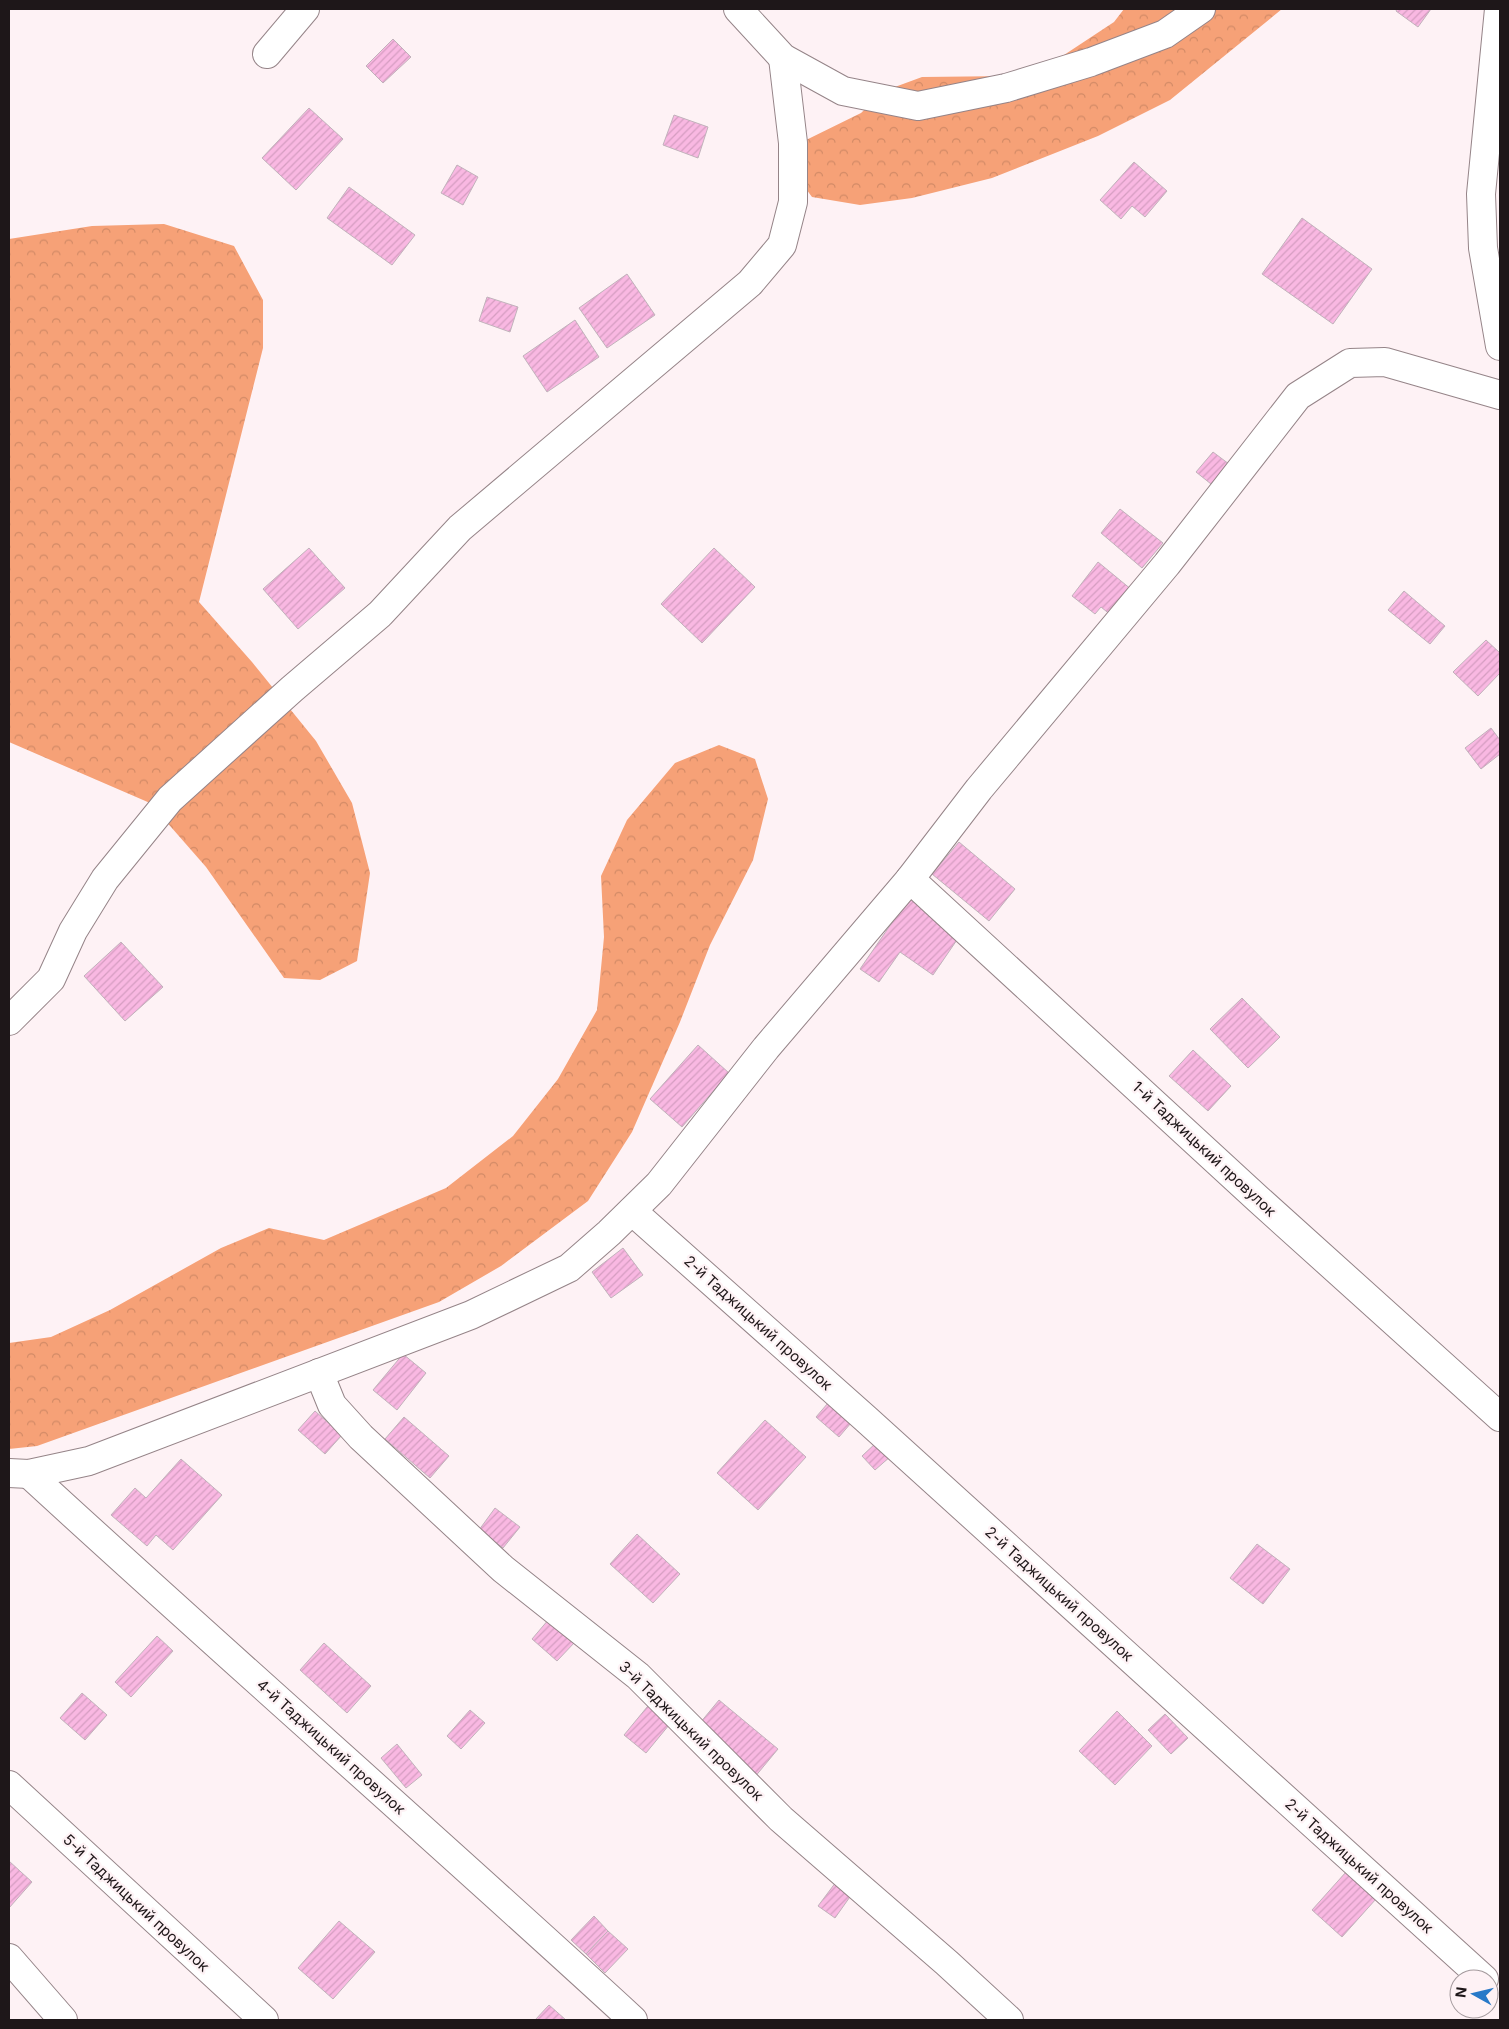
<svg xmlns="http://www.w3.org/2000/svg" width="1509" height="2029" viewBox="0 0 1509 2029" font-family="Inter,sans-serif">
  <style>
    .forest { fill: url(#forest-crowns) }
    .building { fill: url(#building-hatch); stroke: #c1b2bb }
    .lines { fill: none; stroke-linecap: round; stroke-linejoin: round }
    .minor-casing { stroke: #958488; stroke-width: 30 }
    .minor { stroke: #fff; stroke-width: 28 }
    .labels { text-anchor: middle; stroke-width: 4.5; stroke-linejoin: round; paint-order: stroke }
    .street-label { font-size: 15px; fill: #1e1719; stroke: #fef2f5 }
  </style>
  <defs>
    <pattern id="forest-crowns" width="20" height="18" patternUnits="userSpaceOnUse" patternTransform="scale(1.25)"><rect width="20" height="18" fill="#f6a177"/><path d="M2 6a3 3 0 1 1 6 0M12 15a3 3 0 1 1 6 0" fill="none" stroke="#d28a66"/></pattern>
    <pattern id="building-hatch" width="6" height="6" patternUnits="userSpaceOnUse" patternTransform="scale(1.25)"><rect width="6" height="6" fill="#f9b8e2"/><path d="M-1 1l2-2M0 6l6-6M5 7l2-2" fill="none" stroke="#d59dc1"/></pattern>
  </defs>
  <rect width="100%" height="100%" fill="#fef2f5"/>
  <g class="forest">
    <path d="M1124,9H1282L1170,100L1098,136L992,178L912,198L860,205L812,197L795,174L802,142L861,113L884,91L922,77L1011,76L1064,55L1114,22Z"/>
    <path d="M164,224L234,246L263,300V348L199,602L252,662L316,741L352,803L370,873L357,961L320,980L284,978L206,867L150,803L9,742V239L92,226Z"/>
    <path d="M719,745L755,759L768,799L753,860L710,945L680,1022L632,1132L588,1201L501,1266L439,1302L37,1446L9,1449V1343L51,1337L110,1310L221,1248L269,1228L324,1240L446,1188L513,1136L558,1079L597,1010L604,937L601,876L627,820L675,763Z"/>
  </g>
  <g class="building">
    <path d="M1397,9H1431L1418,27L1396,11Z"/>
    <path d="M393,39L411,57L383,83L366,66Z"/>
    <path d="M309,108L343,139L296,190L262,158Z"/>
    <path d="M674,115L708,127L698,158L663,145Z"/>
    <path d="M1134,162L1167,191L1145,217L1132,206L1121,219L1100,200Z"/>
    <path d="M457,165L478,177L463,205L441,193Z"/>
    <path d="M349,187L415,235L392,265L327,218Z"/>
    <path d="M1302,218L1372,269L1333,324L1262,274Z"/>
    <path d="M627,274L655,315L607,348L579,308Z"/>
    <path d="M487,297L518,307L510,332L479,321Z"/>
    <path d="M575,320L599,357L547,392L523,356Z"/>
    <path d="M1213,452L1233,467L1216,488L1196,472Z"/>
    <path d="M1120,509L1163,543L1142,568L1101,533Z"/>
    <path d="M309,548L345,588L298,629L263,589Z"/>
    <path d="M714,548L755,587L702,643L661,604Z"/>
    <path d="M1098,562L1132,590L1112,616L1101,607L1095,614L1072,596Z"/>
    <path d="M1404,591L1445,626L1430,644L1388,610Z"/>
    <path d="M1486,640L1500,653V673L1478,696L1453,672Z"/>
    <path d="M1491,728L1500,740V754L1481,769L1465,748Z"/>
    <path d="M959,842L1015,889L989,921L932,874Z"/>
    <path d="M909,898L961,934L933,975L900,952L879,982L860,969Z"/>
    <path d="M121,942L163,987L125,1021L84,976Z"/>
    <path d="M1242,998L1280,1037L1248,1068L1210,1029Z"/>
    <path d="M698,1045L729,1073L682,1127L650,1099Z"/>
    <path d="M1193,1050L1231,1086L1208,1111L1169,1076Z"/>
    <path d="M623,1248L643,1275L611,1298L592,1272Z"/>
    <path d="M403,1354L426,1373L397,1410L373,1390Z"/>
    <path d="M828,1403L851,1423L839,1437L816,1417Z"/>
    <path d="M315,1411L342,1435L325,1454L298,1430Z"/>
    <path d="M404,1417L449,1456L430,1478L385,1439Z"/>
    <path d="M765,1420L806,1457L758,1510L717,1473Z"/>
    <path d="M877,1442L891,1456L875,1470L862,1456Z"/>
    <path d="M181,1459L222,1495L173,1550L156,1535L147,1546L111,1515L135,1488L146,1498Z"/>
    <path d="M495,1508L520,1527L503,1548L479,1530Z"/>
    <path d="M637,1534L680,1574L653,1603L610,1564Z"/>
    <path d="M1257,1544L1290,1569L1263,1604L1230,1578Z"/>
    <path d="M549,1619L575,1642L557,1661L532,1639Z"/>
    <path d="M157,1636L173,1651L131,1697L115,1682Z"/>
    <path d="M324,1643L371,1686L347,1713L300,1670Z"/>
    <path d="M82,1693L107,1715L85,1740L60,1718Z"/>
    <path d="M719,1700L778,1749L754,1778L695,1729Z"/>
    <path d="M652,1701L674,1719L646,1753L624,1735Z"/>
    <path d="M470,1710L485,1723L461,1749L447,1736Z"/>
    <path d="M1117,1711L1152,1746L1115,1785L1079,1751Z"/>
    <path d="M1165,1714L1188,1738L1171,1754L1148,1730Z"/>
    <path d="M397,1744L422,1775L406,1788L381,1758Z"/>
    <path d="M9,1861L32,1882L9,1908Z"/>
    <path d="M1346,1872L1376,1899L1342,1937L1312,1910Z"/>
    <path d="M836,1882L852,1894L835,1918L818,1906Z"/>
    <path d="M594,1916L608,1931L586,1954L571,1940Z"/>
    <path d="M339,1921L375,1952L333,1999L298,1968Z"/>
    <path d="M608,1931L628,1949L605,1973L586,1954Z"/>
    <path d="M549,2005L566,2020H535Z"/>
  </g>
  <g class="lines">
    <g class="minor-casing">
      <g id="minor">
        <path d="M738,9L783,58L843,91L918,106L1006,88L1091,62L1165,34L1201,9"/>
        <path d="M1499,9L1481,194L1483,248L1500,346"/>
        <path d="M267,54L305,9"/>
        <path d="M910,879L1258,1199L1500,1417"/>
        <path d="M9,1021L51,979L73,931L105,879L170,799L292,689L380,614L460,528L750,283L782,245L793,202V143L783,58"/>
        <path d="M632,1211L866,1419L1484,1979"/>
        <path d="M319,1373L332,1405L361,1437L503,1569L638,1676L781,1819L947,1963L1009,2020"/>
        <path d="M9,1473L29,1474L89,1461L471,1315L569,1268L609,1233L659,1184L766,1048L910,879L979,789L1167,564L1298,396L1350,363L1385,362L1500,395"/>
        <path d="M29,1474C229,1658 433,1836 633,2020"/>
        <path d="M9,1785L264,2020"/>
        <path d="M9,1958L63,2020"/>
      </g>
    </g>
    <use href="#minor" class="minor"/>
  </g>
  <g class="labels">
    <g class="street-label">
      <text transform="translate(1204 1149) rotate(43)" y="5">1-й Таджицький провулок</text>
      <text transform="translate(758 1323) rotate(42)" y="5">2-й Таджицький провулок</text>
      <text transform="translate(1059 1594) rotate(42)" y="5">2-й Таджицький провулок</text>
      <text transform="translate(691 1731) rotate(44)" y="5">3-й Таджицький провулок</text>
      <text transform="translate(331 1747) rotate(42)" y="5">4-й Таджицький провулок</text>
      <text transform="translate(1359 1866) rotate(42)" y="5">2-й Таджицький провулок</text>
      <text transform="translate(136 1903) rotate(43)" y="5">5-й Таджицький провулок</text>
    </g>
  </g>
  <rect width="1509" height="2029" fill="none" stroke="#1e1719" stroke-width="20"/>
  <g transform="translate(1474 1994) rotate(278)"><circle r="24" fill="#fef2f5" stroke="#a49a9d"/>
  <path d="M0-4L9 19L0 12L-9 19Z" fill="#2879c8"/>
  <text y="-8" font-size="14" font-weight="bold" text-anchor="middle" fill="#1e1719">N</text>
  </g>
</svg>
